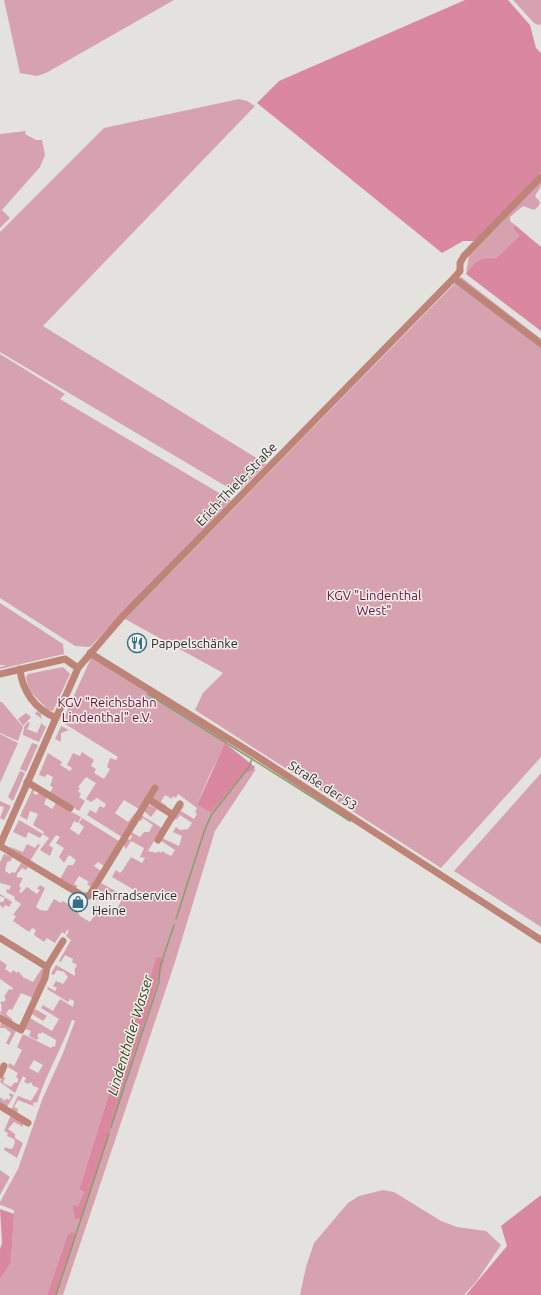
<svg xmlns="http://www.w3.org/2000/svg" width="541" height="1295" viewBox="0 0 541 1295" font-family="Ubuntu,sans-serif">
  <style>
    .green { fill: #d7a2b0; fill-rule: evenodd }
    .forest { fill: #da88a0 }
    .lines { fill: none; stroke-linecap: round; stroke-linejoin: round }
    .stream { stroke: #879f6c; stroke-width: 1.5 }
    .minor { stroke: #bd8477; stroke-width: 7 }
    .labels { text-anchor: middle; stroke-width: 3; stroke-linejoin: round; paint-order: stroke }
    .street-label { font-size: 13px; fill: #2c2b2a; stroke: #f2efec }
    .park-label { font-size: 13px; fill: #6e0b37; stroke: #f2efec }
    .poi-label { font-size: 13px; fill: #2c2b2a; stroke: #f2efec; text-anchor: start }
    .water-label { font-size: 14px; font-style: italic; fill: #2a400c; stroke: #f2efec }
  </style>
  <rect width="100%" height="100%" fill="#e4e2df"/>
  <g class="green">
    <path d="M4,0H174L46,73L37,76L20,73Z"/>
    <path d="M513,0H541V24L538,25L534,23Z"/>
    <path d="M239,99L247,101L255,106L43,326L266,464L241,489L234,491L0,352V232L104,128Z"/>
    <path d="M26,131L25,134L36,140H42L45,155L40,167L2,210L10,218L0,228V134Z"/>
    <path d="M541,180V186L535,196L540,202L539,206L534,210L523,206L510,217V221L515,225L513,228L519,236L496,258C480,257 475,260 466,274L469,255Z"/>
    <path d="M461,277L541,339V757L441,868L195,710L203,693L223,673L125,619Z"/>
    <path d="M0,354L65,394L60,399L231,500L90,647L75,646L0,598Z"/>
    <path d="M0,603L63,644L64,654L0,669V667L6,665H0Z"/>
    <path d="M91,658H94L227,741L210,774L197,805L211,813L243,774L249,770L256,769L215,831L175,962L63,1295H57L77,1235L67,1236L47,1295H0V1279L11,1263L14,1210L0,1205V1202L18,1169L42,1100L63,1053L75,1021L72,1020C62,1048 46,1074 37,1103L34,1102L33,1105L36,1107L18,1100L14,1107L18,1109L17,1113L11,1110L18,1096L31,1101L39,1088L33,1086L31,1082L28,1084L24,1082L26,1078L23,1076L15,1093L0,1082L3,1076L5,1078L3,1083L11,1087L14,1083L18,1082V1078L16,1077L18,1073L8,1067L9,1063L14,1066L22,1050L17,1047L23,1034L51,1048L53,1046L55,1047L56,1040L42,1032L41,1034L39,1033L37,1036L39,1038L36,1040L29,1036L31,1031L25,1029L30,1018L52,1031L59,1019L41,1008L43,1005L53,1011L60,999L73,1007L74,1001L70,999L68,1002L47,989L48,987L55,991L57,988L53,986L56,981L63,984L68,977L64,972L57,970L54,975L51,974L56,965L75,976V971L74,970L77,965L72,962L73,959L65,955L61,962L59,961L71,940L66,936L69,931L67,930L65,934L62,932L55,943L47,938L44,942L34,935L36,930L32,928L29,932L13,921L16,916L13,915L21,904L14,899L15,897L6,892L7,889L9,890L11,886L0,883V862L4,854L12,857L11,861L7,862L5,871L10,874L12,872L15,873L21,863L28,867L26,870L22,868L17,874V877L23,878L19,886L21,888L19,892L21,893L27,887L37,894L40,890L37,889L40,885L45,888L36,907L40,910L47,911L54,899L61,903L63,901L73,907L75,904L81,908L78,913L80,916L90,922L97,912L91,908L94,904L106,911L109,906L117,909L121,901L115,897L112,901L104,898L106,893L101,891L97,900L93,897L101,883L128,898L134,890L112,877L116,870L120,873L122,871L131,857L142,863L145,858L140,857L144,848L131,841L126,849L123,844L127,838L130,840L132,836L130,834L131,832L140,837L144,832H149L153,825L143,818L141,821L138,820L141,815L162,828L148,851L157,853L158,851L161,853L162,851L171,856L175,850L160,840L162,838L179,846L182,836L173,832L176,827L180,830L188,829L192,823L180,815L177,819L173,820L182,805L184,806L181,811L194,819L197,814L195,812L197,808L178,794L176,798L173,796L172,799L165,795L161,802L167,806L166,808L153,800L139,809L124,800L115,813L128,822L135,813H136L122,837L87,815L90,810L96,813L100,806L104,808L106,804L97,798L91,802L86,799L96,783L86,777L78,787L80,788L78,791L81,794L79,797L85,801L79,811L50,793L53,787L50,786L53,777L47,774L45,777L39,775L48,753L62,762L60,765L70,771L72,768L67,765L73,753L80,756L82,752L94,760L91,766L96,769L94,773L104,779L110,769L107,767L110,758L116,760L118,757L62,722ZM156,958L82,1219H76L84,1192L79,1190L116,1071L112,1066L124,1069L132,1044L127,1036L139,1013ZM34,1060L43,1065L38,1073L29,1068Z"/>
    <path d="M63,667L70,674L53,711L48,710L29,690L26,677L28,674Z"/>
    <path d="M0,702H2L23,727L18,741L0,733Z"/>
    <path d="M37,711L41,714L42,724L46,727L39,742L23,735L24,727L28,722L30,723L27,729L37,733L42,722L41,718L35,714Z"/>
    <path d="M26,713L31,717L23,726L18,719Z"/>
    <path d="M61,726L69,730L61,733V742L55,739Z"/>
    <path d="M0,734L18,743L0,783Z"/>
    <path d="M32,743L38,745L26,772L20,769Z"/>
    <path d="M20,771L25,773L13,801L8,797Z"/>
    <path d="M541,773V927L454,871Z"/>
    <path d="M33,788L35,790L33,793L37,795L39,792L47,797L44,804L52,809L56,803L81,817L78,823L74,821L70,829L79,835L84,827L79,823L82,818L119,841L104,866L98,862L94,866L101,871L91,887L87,884L89,882L79,876L74,884L78,886L75,889L60,879L68,865H73L76,860L69,855L64,863L59,857L64,848L56,843L60,837L56,835L49,845L53,848L50,856L40,850L49,838L43,834L40,838L28,832L26,838L13,832L19,820L43,834L44,832L33,825L38,814L30,811L27,820L20,816Z"/>
    <path d="M0,801L11,806L4,820L0,818L4,807L0,806Z"/>
    <path d="M149,805L157,809L151,817L144,811Z"/>
    <path d="M27,844L35,848L38,844L40,845L30,861L8,846L23,852Z"/>
    <path d="M0,894L12,902L9,907L5,905L3,908L0,905V902H3L5,898L0,896Z"/>
    <path d="M0,960L7,965L5,969L11,973L13,970L17,973L18,971L23,977L33,982L42,968L44,974L33,998L21,993L12,1010L9,1009L6,1014L12,1019L13,1023L0,1013L2,1009L1,1008L2,1005L0,1003L2,1001L4,1002L6,998L4,997L9,989L12,990L13,988L0,979Z"/>
    <path d="M35,1009L47,1016L43,1021L32,1014Z"/>
    <path d="M1,1022L16,1031L9,1045L6,1043L11,1033L5,1028H0Z"/>
    <path d="M10,1093L14,1095L7,1107L0,1103V1097L5,1101L6,1098L9,1100L11,1097L9,1095Z"/>
    <path d="M11,1115L23,1123V1127L14,1122L8,1129L15,1134V1138L23,1143L17,1158L4,1150L5,1147L10,1149L13,1148L15,1142L14,1139L7,1136L8,1133L4,1131Z"/>
    <path d="M0,1170L10,1177L0,1195Z"/>
    <path d="M383,1190L394,1192L441,1221L457,1227L486,1231L501,1245L476,1282L464,1295H300L306,1267L314,1243L348,1203L359,1196Z"/>
  </g>
  <g class="forest">
    <path d="M465,0H508L530,25L536,48L541,53V172L503,214L474,241H463L442,253L257,103L279,81Z"/>
    <path d="M515,225L541,247V331L466,274C475,260 480,257 496,258L519,236L513,228Z"/>
    <path d="M225,743L255,767L253,770L243,774L211,813L197,805Z"/>
    <path d="M160,957L164,961L82,1219H75L73,1205L78,1207L84,1192L79,1190L116,1071L111,1066L124,1069L132,1044L127,1036L139,1013L156,958Z"/>
    <path d="M541,1195V1295H466L507,1246L501,1226Z"/>
    <path d="M0,1209L14,1214L11,1263L0,1279V1249L2,1243Z"/>
    <path d="M72,1232L77,1235L57,1295H47L67,1236Z"/>
  </g>
  <g class="lines">
    <g class="stream">
      <path d="M148,694L252,759"/>
      <path d="M176,919L205,829L212,814L249,767L252,759L350,821"/>
      <path d="M111,1127L159,982L160,967L174,925"/>
      <path d="M56,1295L109,1134"/>
    </g>
    <g class="minor">
      <path d="M454,278L541,344"/>
      <path d="M90,653L255,755L541,940"/>
      <path d="M20,669C22,691 35,709 56,718"/>
      <path d="M0,674L65,659L78,668"/>
      <path d="M27,782L70,808"/>
      <path d="M148,799L173,815L158,840"/>
      <path d="M173,815L180,804"/>
      <path d="M0,845L78,668L122,617L455,277L460,271V263L464,256L541,177"/>
      <path d="M0,846L83,896H89L155,788"/>
      <path d="M0,938L47,967"/>
      <path d="M0,1018L21,1030L45,978L47,967L63,941"/>
      <path d="M0,1075L4,1066"/>
      <path d="M0,1106L28,1123"/>
    </g>
  </g>
  <defs>
    <g id="restaurant-ring" transform="scale(1)"><circle r="9.5" fill="#f2efec" stroke="#337087" stroke-width="1.5"/><path d="M-5-6h1v4h1v-4h1v4h1v-4h1v5L-1.5 .5V6h-2V.5L-5-1ZM5-6V6H3V1.5H1.5Q1.5-4 5-6Z" fill="#337087"/></g>
    <g id="shop-ring" transform="scale(1)"><circle r="9.5" fill="#f2efec" stroke="#337087" stroke-width="1.5"/><path d="M-5-2.5h2.3a2.7 3.5 0 0 1 5.4 0H5L5.5 6h-11ZM-1.5-2.5h3a1.5 2.3 0 0 0-3 0Z" fill="#337087"/></g>
  </defs>
  <g fill-rule="evenodd">
    <use href="#restaurant-ring" x="137" y="643"/>
    <use href="#shop-ring" x="78" y="902"/>
  </g>
  <g class="labels">
    <g class="street-label">
      <text transform="translate(236 484) rotate(-46)" y="5">Erich-Thiele-Straße</text>
      <text transform="translate(323 785) rotate(33)" y="5">Straße der 53</text>
    </g>
    <g class="park-label">
      <text x="374" y="600">KGV "Lindenthal<tspan x="374" dy="15">West"</tspan></text>
      <text x="107" y="707">KGV "Reichsbahn<tspan x="107" dy="15">Lindenthal" e.V.</tspan></text>
    </g>
    <g class="poi-label">
      <text x="151" y="648">Pappelschänke</text>
      <text x="92" y="900">Fahrradservice<tspan x="92" dy="15">Heine</tspan></text>
    </g>
    <g class="water-label">
      <text transform="translate(130 1035) rotate(-73)" y="5">Lindenthaler Wasser</text>
    </g>
  </g>
</svg>
